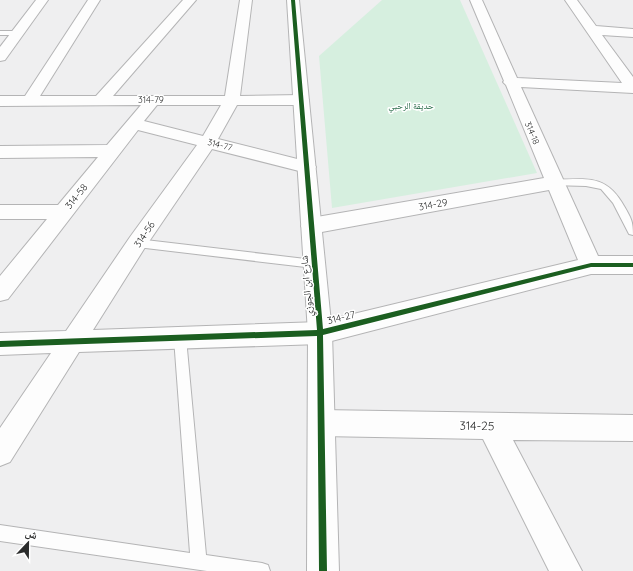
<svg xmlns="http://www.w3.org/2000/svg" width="633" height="571" viewBox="0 0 633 571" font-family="Quicksand,'Noto Naskh Arabic',sans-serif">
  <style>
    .green { fill: #d6efdf }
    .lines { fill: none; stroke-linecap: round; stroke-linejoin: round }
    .lane-casing { stroke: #b4b4b5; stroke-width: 2 }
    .street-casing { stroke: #b4b4b5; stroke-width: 2 }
    .secondary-casing { stroke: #b4b4b5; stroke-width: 2 }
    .lane { fill: #fdfdfd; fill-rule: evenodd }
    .street { fill: #fdfdfd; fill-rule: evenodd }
    .secondary { fill: #fdfdfd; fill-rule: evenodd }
    .cycleway-casing { stroke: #fff; stroke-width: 2 }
    .cycleway { fill: #1b5e20; fill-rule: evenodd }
    .labels { text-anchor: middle; stroke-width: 3; stroke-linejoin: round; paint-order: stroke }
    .far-street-label { font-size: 9px; fill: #2b2c2c; stroke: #fff }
    .far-park-label { font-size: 9px; fill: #1d633f; stroke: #fff }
    .street-label { font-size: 10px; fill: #2b2c2c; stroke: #fff }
    .near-street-label { font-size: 12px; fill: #2b2c2c; stroke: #fff }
  </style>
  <rect width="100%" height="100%" fill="#efeff0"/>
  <path class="green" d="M382,0H460L537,173L332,208L319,56Z"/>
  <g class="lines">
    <g class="lane-casing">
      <g id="lane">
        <path d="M0,31H18L21,33L18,35H0Z"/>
        <path d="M554,180C587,179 606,174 624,206C631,218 633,221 633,235L629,234L613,203L601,189L586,186L551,185L549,183Z"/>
        <path d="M137,239L314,260L318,261L319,264L318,267L314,268L137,247L133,246L132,243L133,240Z"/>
        <path d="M180,333L184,334L186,338L206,555L262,563L268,565L270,571H207L0,541V525L190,553L174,338L176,334Z"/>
      </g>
    </g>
    <g class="street-casing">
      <g id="street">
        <path d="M36,0H48L5,60L0,61V47Z"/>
        <path d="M88,0H100L40,96H96L183,0H196L113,96H225L240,0H252L240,96L301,95L306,97L309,100L306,103L301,105H237L218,139L313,163L316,167L313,171L307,173L212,149L144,249L93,330L320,322L578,260L549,190L311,234L304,231L301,226L304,221L311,218L544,178L506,85L503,82L504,81L470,0H482L517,78L622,83L565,0H577L596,26L633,29V37L602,35L633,77V93L521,87L598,256H633V274H591L320,344L79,352L10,462L0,466V428L51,353L0,355V333L66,331L130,237L197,145L138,130L8,299L0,301V276L47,219H0V205H58L98,157L0,158V146L107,145L141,105L0,106V96H25ZM157,105H221L203,136L144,121Z"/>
        <path d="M321,410L633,415V441L513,440L582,571H549L483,439L321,436L312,432L308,423L312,414Z"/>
      </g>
    </g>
    <g class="secondary-casing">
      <path id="secondary" d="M287,0H299L332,333L339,571H307L308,333Z"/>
    </g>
    <use href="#lane" class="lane"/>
    <use href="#street" class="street"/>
    <use href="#secondary" class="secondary"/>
    <g class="cycleway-casing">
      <path id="cycleway" d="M291,0H295L323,329L591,263H633V267H591L323,335L327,571H319L317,336L0,347V341L317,330Z"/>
    </g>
    <use href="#cycleway" class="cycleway"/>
  </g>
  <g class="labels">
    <g class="far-street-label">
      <text x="151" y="103">314-79</text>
      <text transform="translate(532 133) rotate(67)" y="3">314-18</text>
      <text transform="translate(220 145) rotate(14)" y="3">314-77</text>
    </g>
    <g class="far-park-label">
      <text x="411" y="109">حديقة الرحبي</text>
    </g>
    <g class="street-label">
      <text transform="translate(76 196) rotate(-51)" y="4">314-58</text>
      <text transform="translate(433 204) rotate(-10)" y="4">314-29</text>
      <text transform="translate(144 234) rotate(-56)" y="4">314-56</text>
      <text transform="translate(306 286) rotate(-95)" y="4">شارع ابن الجوزي</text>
      <text transform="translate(341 317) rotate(-14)" y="4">314-27</text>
    </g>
    <g class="near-street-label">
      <text transform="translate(477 426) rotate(1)" y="4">314-25</text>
    </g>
  </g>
  <g transform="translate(28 543) rotate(22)" stroke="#ffffff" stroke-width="3" paint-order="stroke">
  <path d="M0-3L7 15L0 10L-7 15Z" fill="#2b2c2c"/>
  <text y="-6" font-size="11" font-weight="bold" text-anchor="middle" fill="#2b2c2c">ش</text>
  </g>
</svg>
